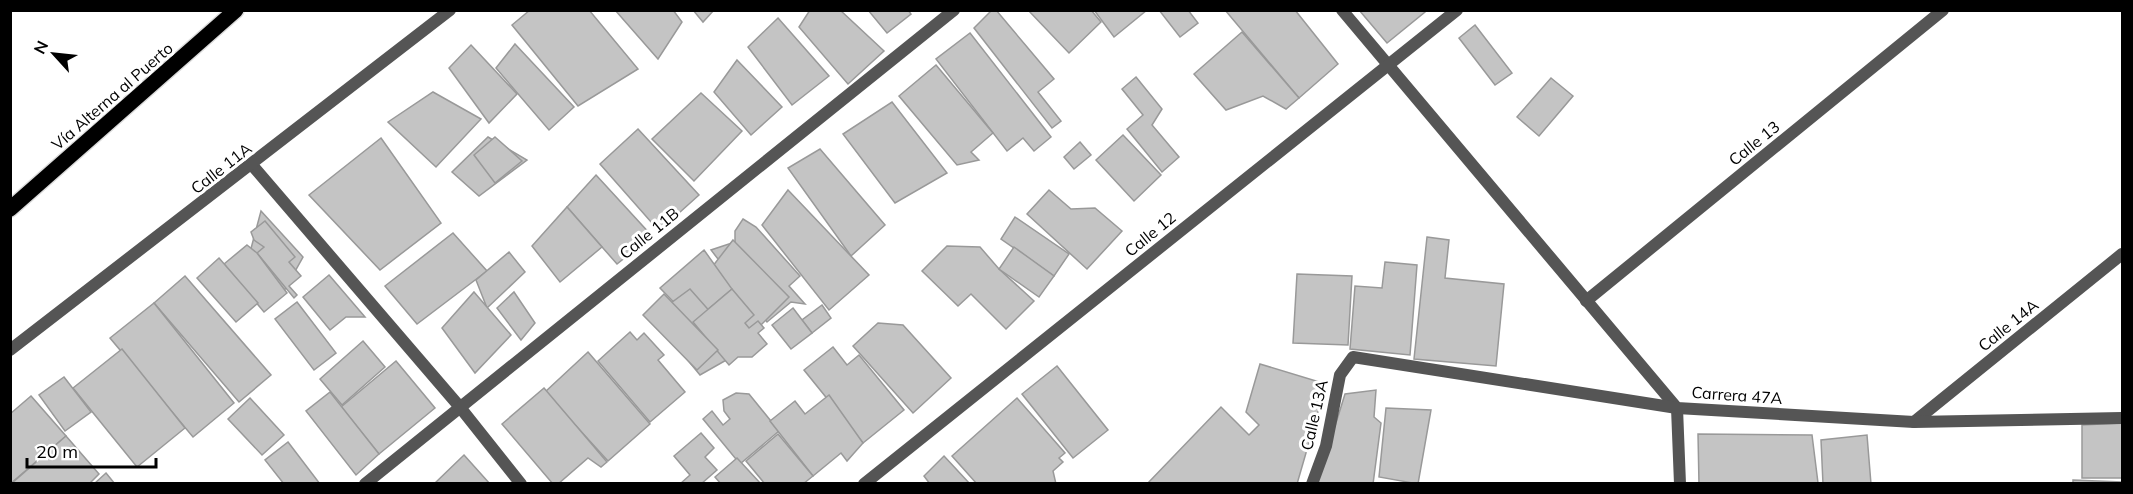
<svg xmlns="http://www.w3.org/2000/svg" width="2133" height="494" viewBox="0 0 2133 494" font-family="Mulish,sans-serif">
  <style>
    .building { fill: #c4c4c4; stroke: #999; stroke-width: 1.5 }
    .lines { fill: none; stroke-linecap: round; stroke-linejoin: round }
    .primary-casing { stroke: #dbdbdb; stroke-width: 18 }
    .street { stroke: #555; stroke-width: 12 }
    .primary { stroke: #000; stroke-width: 15 }
    .labels { text-anchor: middle; stroke-width: 6; stroke-linejoin: round; paint-order: stroke }
    .street-label { font-size: 16px; fill: #000; stroke: #fff }
  </style>
  <rect width="100%" height="100%" fill="#fff"/>
  <g class="building">
    <path d="M530,10H589L638,69L578,106L512,25Z"/>
    <path d="M615,10H673L682,22L658,59Z"/>
    <path d="M693,10H714L703,22Z"/>
    <path d="M810,10H840L884,51L848,84L799,27Z"/>
    <path d="M868,10H908L911,14L887,33Z"/>
    <path d="M992,10H996L1054,79L1038,92L1061,121L1052,128L974,28Z"/>
    <path d="M1028,10H1091L1101,22L1069,53Z"/>
    <path d="M1094,10H1147L1114,37Z"/>
    <path d="M1159,10H1188L1198,23L1180,37Z"/>
    <path d="M1225,10H1295L1338,64L1299,98Z"/>
    <path d="M1359,10H1424L1425,12L1387,43Z"/>
    <path d="M778,18L829,76L792,105L748,47Z"/>
    <path d="M1475,25L1512,73L1495,85L1459,38Z"/>
    <path d="M1242,32L1299,98L1286,109L1263,96L1226,110L1194,74Z"/>
    <path d="M970,33L1051,137L1034,151L1023,138L1007,151L936,59Z"/>
    <path d="M515,44L574,107L549,130L496,68Z"/>
    <path d="M471,45L517,94L489,123L449,68Z"/>
    <path d="M737,60L782,107L751,135L714,92Z"/>
    <path d="M936,65L993,133L971,152L979,160L957,165L899,96Z"/>
    <path d="M1136,77L1162,109L1152,125L1179,157L1162,172L1127,129L1143,115L1122,89Z"/>
    <path d="M1551,78L1573,96L1539,136L1517,117Z"/>
    <path d="M433,92L481,119L436,167L388,122Z"/>
    <path d="M701,93L742,131L694,181L652,139Z"/>
    <path d="M892,102L947,173L895,203L843,134Z"/>
    <path d="M638,129L699,195L659,231L600,164Z"/>
    <path d="M1123,135L1161,175L1134,201L1096,160Z"/>
    <path d="M488,137L527,160L479,196L452,172Z"/>
    <path d="M495,137L522,161L495,183L474,155Z"/>
    <path d="M381,138L441,223L380,270L309,195Z"/>
    <path d="M1080,142L1091,155L1074,169L1064,157Z"/>
    <path d="M820,149L885,225L851,256L788,168Z"/>
    <path d="M596,175L652,236L617,264L567,207Z"/>
    <path d="M788,190L869,275L829,310L762,225Z"/>
    <path d="M1049,190L1071,209L1095,208L1122,231L1087,269L1027,214Z"/>
    <path d="M567,207L602,247L560,282L532,246Z"/>
    <path d="M261,211L303,257L284,291L249,256Z"/>
    <path d="M1015,217L1069,254L1054,276L1001,239Z"/>
    <path d="M743,219L756,227L800,276L789,286L805,304L791,302L767,322L711,250L735,242V231Z"/>
    <path d="M265,221L295,257L289,262L301,276L289,286L297,295L294,298L257,253L264,247L254,240L251,232Z"/>
    <path d="M453,233L487,271L417,324L385,286Z"/>
    <path d="M1427,237L1449,240L1445,278L1504,284L1496,366L1414,359Z"/>
    <path d="M733,240L789,297L750,336L702,280Z"/>
    <path d="M247,245L257,253L287,293L264,312L224,264Z"/>
    <path d="M947,246L980,247L999,269L1034,301L1006,329L971,294L958,306L922,271Z"/>
    <path d="M1014,247L1054,276L1039,297L999,269Z"/>
    <path d="M704,250L732,289L693,322L660,288Z"/>
    <path d="M509,252L525,272L487,308L476,280Z"/>
    <path d="M219,258L258,303L236,322L197,278Z"/>
    <path d="M1385,262L1417,265L1410,355L1350,349L1355,286L1382,288Z"/>
    <path d="M1297,274L1352,276L1348,345L1293,343Z"/>
    <path d="M329,275L365,317H346L330,330L303,297Z"/>
    <path d="M185,276L271,375L239,402L154,303Z"/>
    <path d="M690,289L744,350L700,375L652,317Z"/>
    <path d="M732,289L754,315L745,323L749,328L758,321L764,328L758,333L767,344L752,357H738L729,365L693,322Z"/>
    <path d="M474,292L511,335L475,373L442,328Z"/>
    <path d="M514,292L535,323L521,340L497,308Z"/>
    <path d="M664,294L718,350L697,370L643,315Z"/>
    <path d="M297,302L336,353L314,370L275,319Z"/>
    <path d="M154,303L234,403L193,437L110,338Z"/>
    <path d="M822,305L831,318L812,333L802,320Z"/>
    <path d="M793,308L812,333L791,349L772,325Z"/>
    <path d="M878,323L903,325L951,378L913,413L853,346Z"/>
    <path d="M630,332L637,340L644,333L664,355L658,360L685,392L650,422L598,361Z"/>
    <path d="M363,341L385,367L342,405L320,379Z"/>
    <path d="M833,347L847,365L859,355L904,410L863,443L804,370Z"/>
    <path d="M122,349L185,428L137,467L73,388Z"/>
    <path d="M588,352L650,424L608,461L545,392Z"/>
    <path d="M396,361L435,408L379,454L341,407Z"/>
    <path d="M1260,364L1326,384L1297,484H1147L1221,407L1249,435L1259,425L1246,412Z"/>
    <path d="M1057,366L1108,430L1073,458L1022,394Z"/>
    <path d="M64,377L91,412L65,431L39,395Z"/>
    <path d="M544,388L607,462L601,467L588,458L558,484H553L502,424Z"/>
    <path d="M1376,390L1374,417L1381,423L1373,484H1317L1345,394Z"/>
    <path d="M330,392L379,454L356,475L306,411Z"/>
    <path d="M736,393L749,394L779,431L740,464L703,419L712,411L723,425L730,419L724,411L723,400Z"/>
    <path d="M829,395L863,443L847,461L841,453L813,476L770,421L795,401L805,414Z"/>
    <path d="M31,396L66,436L10,484V414Z"/>
    <path d="M250,398L284,435L262,455L228,419Z"/>
    <path d="M1017,398L1065,453L1059,458L1063,462L1053,471L1056,484H977L952,456Z"/>
    <path d="M1386,408L1431,410L1418,484L1379,477Z"/>
    <path d="M2122,423V478H2082V425Z"/>
    <path d="M701,433L714,448L705,457L717,470L701,484H680L690,475L674,456Z"/>
    <path d="M778,434L813,476L803,484H765L746,461Z"/>
    <path d="M1698,434L1812,435L1818,483L1699,484Z"/>
    <path d="M1867,435L1871,484H1823L1821,440Z"/>
    <path d="M66,436L99,474L89,484H11Z"/>
    <path d="M288,442L320,484H284L265,460Z"/>
    <path d="M464,455L490,484H434Z"/>
    <path d="M944,456L970,484H930L924,476Z"/>
    <path d="M737,458L761,484H721L715,477Z"/>
    <path d="M106,473L115,484H94Z"/>
    <path d="M2073,480L2122,482V484H2073Z"/>
  </g>
  <g class="lines">
    <g class="primary-casing">
      <path id="primary" d="M10,209L236,10"/>
    </g>
    <g class="street">
      <path d="M1342,10L1677,408L1680,484"/>
      <path d="M252,165L459,406L521,484"/>
      <path d="M1586,301L1943,10"/>
      <path d="M10,350L450,10"/>
      <path d="M1914,422L2122,254"/>
      <path d="M365,484L954,10"/>
      <path d="M864,484L1457,10"/>
      <path d="M1312,484L1326,446L1340,375L1353,357L1677,408L1914,422L2122,418"/>
    </g>
    <use href="#primary" class="primary"/>
  </g>
  <g class="labels">
    <g class="street-label">
      <text transform="translate(112 96) rotate(-41)" y="6">Vía Alterna al Puerto</text>
      <text transform="translate(1754 143) rotate(-39)" y="6">Calle 13</text>
      <text transform="translate(221 168) rotate(-38)" y="6">Calle 11A</text>
      <text transform="translate(649 233) rotate(-39)" y="6">Calle 11B</text>
      <text transform="translate(1150 234) rotate(-39)" y="6">Calle 12</text>
      <text transform="translate(2008 325) rotate(-39)" y="6">Calle 14A</text>
      <text transform="translate(1737 395) rotate(4)" y="6">Carrera 47A</text>
      <text transform="translate(1314 415) rotate(-77)" y="6">Calle 13A</text>
    </g>
  </g>
  <rect width="2133" height="494" fill="none" stroke="#000000" stroke-width="24"/>
  <g transform="translate(54 54) rotate(297)" stroke="#ffffff" stroke-width="4.5" paint-order="stroke">
  <path d="M0-4.5L10 22L0 15L-10 22Z" fill="#000000"/>
  <text y="-9" font-size="16" font-weight="bold" text-anchor="middle" fill="#000000">N</text>
  </g>
  <path d="M27 458v9h129v-9" fill="none" stroke="#000000" stroke-width="3"/>
  <text x="36" y="458" font-size="18" fill="#000000" stroke="#ffffff" stroke-width="4.5" paint-order="stroke">20 m</text>
</svg>
